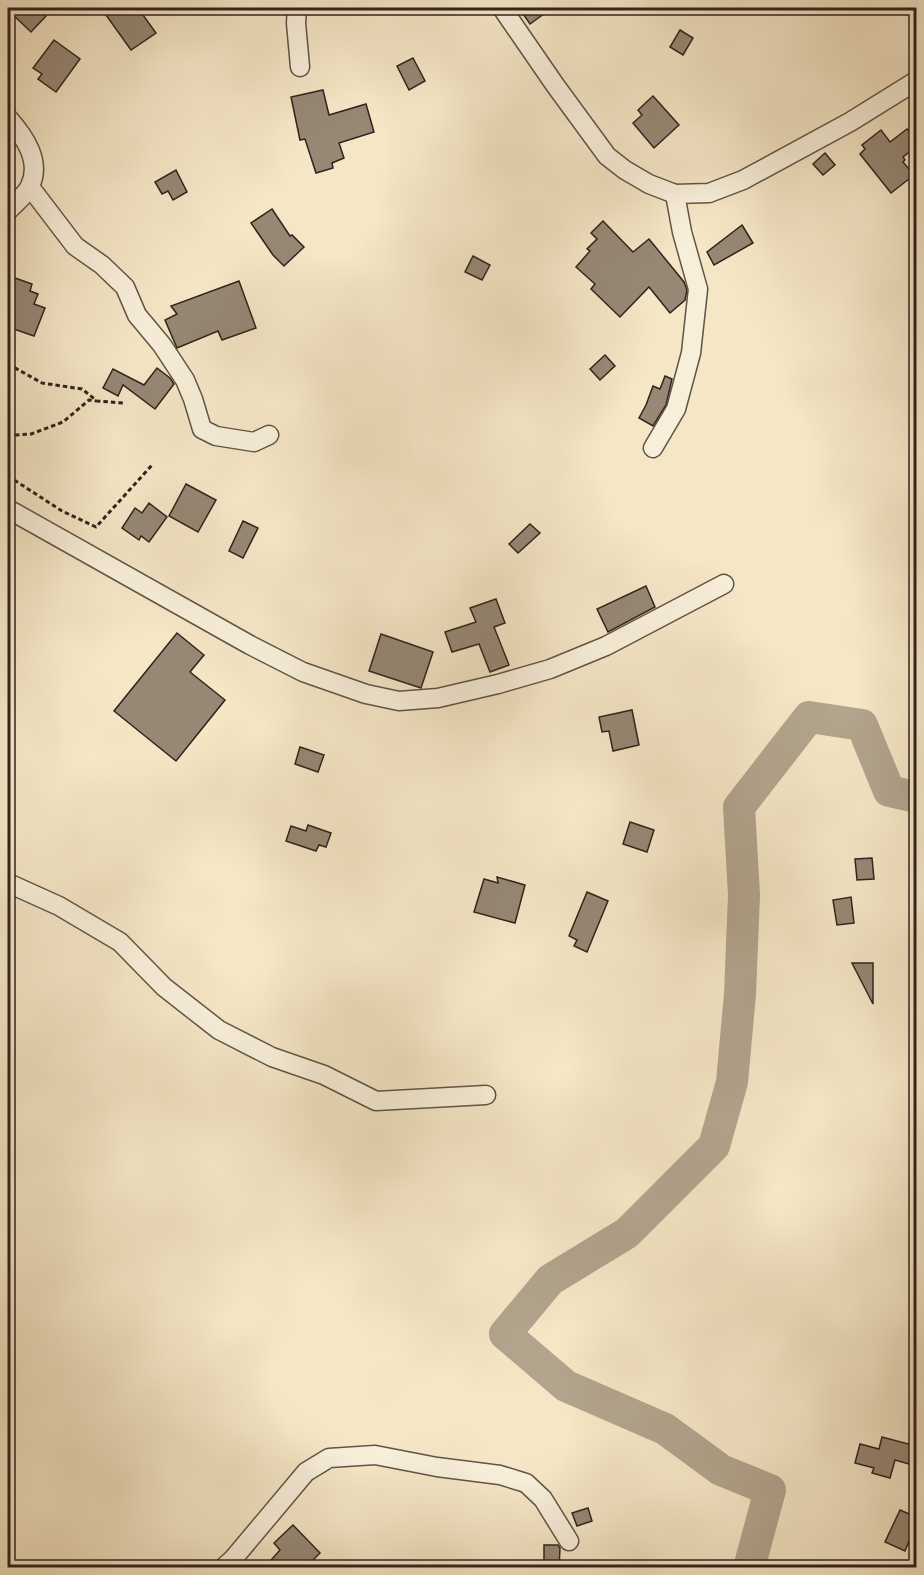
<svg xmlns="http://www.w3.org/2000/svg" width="924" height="1575" viewBox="0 0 924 1575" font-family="'Old Standard TT',serif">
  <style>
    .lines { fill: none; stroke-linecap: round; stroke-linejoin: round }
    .river { stroke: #b2a48d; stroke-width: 32 }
    .building { fill: #968875; stroke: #2f231d; stroke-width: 1.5 }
    .minor-casing { stroke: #605447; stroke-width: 21 }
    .path { stroke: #2f231d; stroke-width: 3; stroke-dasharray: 4.5 3; stroke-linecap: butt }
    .minor { stroke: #f8efda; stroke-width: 18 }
  </style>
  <rect width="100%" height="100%" fill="#f5e6c6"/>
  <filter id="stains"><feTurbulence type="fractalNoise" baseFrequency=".00333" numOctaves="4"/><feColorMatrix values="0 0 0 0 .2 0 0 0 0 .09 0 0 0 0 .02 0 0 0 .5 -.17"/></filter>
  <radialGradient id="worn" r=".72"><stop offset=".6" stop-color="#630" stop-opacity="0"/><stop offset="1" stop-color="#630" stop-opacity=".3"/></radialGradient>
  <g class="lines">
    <path class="river" d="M749,1568L770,1490L721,1470L665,1429L566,1386L505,1334L550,1280L627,1233L714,1146L732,1082L740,994L744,895L739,807L809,717L862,725L889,791L916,797"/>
  </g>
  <g class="building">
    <path d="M8,8H37L46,16L31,32L8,10Z"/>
    <path d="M101,8H138L156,33L131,50Z"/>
    <path d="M519,8H552L530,24Z"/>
    <path d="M680,30L693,38L683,55L670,47Z"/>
    <path d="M54,40L80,59L56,92L38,79L42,74L33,68Z"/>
    <path d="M413,58L425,81L409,90L397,66Z"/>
    <path d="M323,90L329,115L366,104L374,132L339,143L344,158L332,163L333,168L316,173L305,139L300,140L291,97Z"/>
    <path d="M653,96L679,125L654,148L633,123L642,115L638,110Z"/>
    <path d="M916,126V147L903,157L905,160L903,162L914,175L891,193L860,154L865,149L862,145L881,130L890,142L907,129L909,131Z"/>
    <path d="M825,153L835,165L823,175L813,164Z"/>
    <path d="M176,170L187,192L173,200L168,191L162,194L155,182Z"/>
    <path d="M272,209L290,236L292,235L304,247L284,266L273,255L251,223Z"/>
    <path d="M603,221L633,252L649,239L684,282L687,290L685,300L670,313L649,287L620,317L591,289L595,284L576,267L590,251L587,249L597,239L591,233Z"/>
    <path d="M742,225L753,243L714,265L707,252Z"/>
    <path d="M473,256L490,265L482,280L465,272Z"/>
    <path d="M15,278L32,284L30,291L38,294L34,304L45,308L34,336L11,328L12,324L8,322V298Z"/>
    <path d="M239,281L256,328L222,340L218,331L177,348L165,320L177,314L171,306Z"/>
    <path d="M605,355L615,366L600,380L590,369Z"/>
    <path d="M157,368L170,378L174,384L155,409L123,385L118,396L103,388L113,369L144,385Z"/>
    <path d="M665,376L672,379L666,405L653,426L639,418L646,405L653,386L660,389Z"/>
    <path d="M186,484L216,500L198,532L169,516Z"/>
    <path d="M149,503L167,517L149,542L141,536L139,540L122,528L135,508L142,513Z"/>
    <path d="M243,521L258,528L243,558L229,551Z"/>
    <path d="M530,524L540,533L518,553L509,544Z"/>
    <path d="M646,586L655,607L608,632L597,609Z"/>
    <path d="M496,599L505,623L494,627L509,665L490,672L479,644L452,652L445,632L476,622L470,608Z"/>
    <path d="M177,633L204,655L190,672L225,700L176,761L114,711Z"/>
    <path d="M381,634L433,652L421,688L369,671Z"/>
    <path d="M632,710L639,745L613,751L609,731L602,732L599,717Z"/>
    <path d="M300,747L324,755L318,772L295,764Z"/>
    <path d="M630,822L654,830L647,852L623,844Z"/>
    <path d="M308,825L331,833L326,847L319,845L316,851L286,841L291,826L306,831Z"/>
    <path d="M872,858L874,879L857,880L855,859Z"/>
    <path d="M497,877L525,885L515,923L474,912L484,879L498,883Z"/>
    <path d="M587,892L608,901L587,952L574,946L577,940L569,936Z"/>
    <path d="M851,897L854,923L837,925L833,900Z"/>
    <path d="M852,963H873V1004Z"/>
    <path d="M882,1437L916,1446V1466L895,1460L890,1478L872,1473L874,1468L855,1463L860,1444L879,1449Z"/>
    <path d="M588,1508L592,1521L577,1526L572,1513Z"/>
    <path d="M900,1510L916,1517V1524L905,1551L885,1542Z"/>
    <path d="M293,1525L320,1553L305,1568H264L280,1550L274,1543Z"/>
    <path d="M544,1545H558L560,1548L559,1568H544Z"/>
  </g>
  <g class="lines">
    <g class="minor-casing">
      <g id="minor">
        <path d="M297,8L296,23L300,67"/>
        <path d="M502,8L555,85L607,156L625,170L649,184L675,194L709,193L743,180L850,122L916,81"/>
        <path d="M8,118C24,136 42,161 30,186C26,195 14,204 8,211"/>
        <path d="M30,187L75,246L102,265L125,287L137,315L162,345L185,380L193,399L202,429L216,436L254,442L269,435"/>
        <path d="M653,448L676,409L691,353L698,289L682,232L675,194"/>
        <path d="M8,509L250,645L303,672L366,694L399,701L438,698L498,684L550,669L606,646L724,584"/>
        <path d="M8,883L59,906L120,942L164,987L219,1030L272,1057L324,1075L376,1101L486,1095"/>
        <path d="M223,1568L233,1559L306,1472L329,1458L375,1455L437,1467L500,1475L526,1483L543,1499L569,1541"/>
      </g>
    </g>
    <g class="path">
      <path d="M8,364L42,383L82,389L97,401L123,403"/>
      <path d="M8,438L16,435L31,434L63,422L89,400L96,401"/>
      <path d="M8,476L62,511L96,527L153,464"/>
    </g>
    <use href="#minor" class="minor"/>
  </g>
  <rect width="924" height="1575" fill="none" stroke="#f5e6c6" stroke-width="30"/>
  <rect x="9" y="9" width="906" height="1557" fill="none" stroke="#2f231d" stroke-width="3"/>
  <rect x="15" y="15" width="894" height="1545" fill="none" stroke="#2f231d" stroke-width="1.5"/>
  <rect width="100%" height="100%" filter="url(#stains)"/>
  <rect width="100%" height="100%" fill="url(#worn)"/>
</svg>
